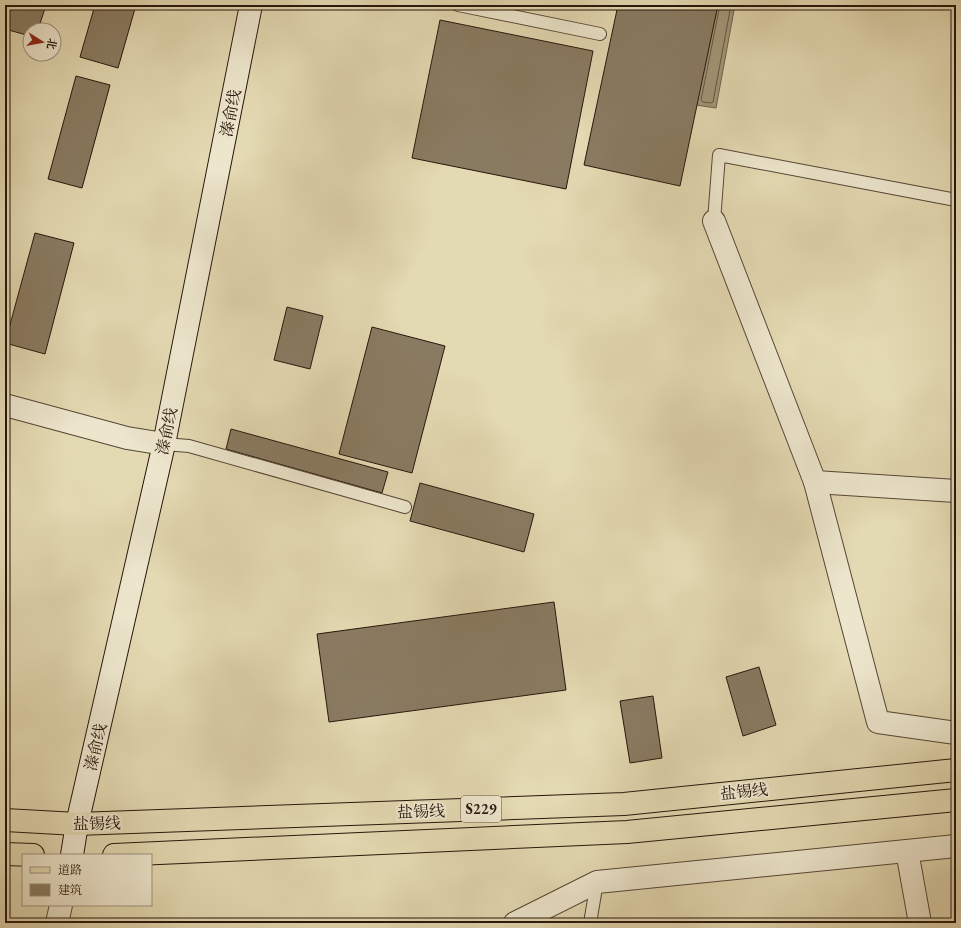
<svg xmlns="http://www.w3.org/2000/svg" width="961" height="928" viewBox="0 0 961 928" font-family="'EB Garamond','Noto Serif SC',serif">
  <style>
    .water { fill: #a39779; stroke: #71634d }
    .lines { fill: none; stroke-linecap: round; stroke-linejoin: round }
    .shore { stroke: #655642; stroke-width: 1 }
    .building { fill: #897b62; stroke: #27160b }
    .service-casing { stroke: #564735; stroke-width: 14 }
    .minor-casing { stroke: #564735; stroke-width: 24 }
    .tertiary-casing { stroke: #564735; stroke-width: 24 }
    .secondary-casing { stroke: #27160b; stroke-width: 24 }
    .primary-casing { stroke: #27160b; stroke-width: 24 }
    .service { stroke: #ede6cd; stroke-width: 12 }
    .minor { stroke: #ede6cd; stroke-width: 22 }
    .tertiary { stroke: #ede6cd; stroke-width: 22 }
    .secondary { stroke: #ede6cd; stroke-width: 22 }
    .primary { stroke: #e3d9b2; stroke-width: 22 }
    .labels { text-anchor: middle; stroke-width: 4; stroke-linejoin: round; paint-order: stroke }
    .shield { fill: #ede6cd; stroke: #625445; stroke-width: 1 }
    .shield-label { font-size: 15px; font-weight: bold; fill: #27160b }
    .street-label { font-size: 16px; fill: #27160b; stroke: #ede6cd }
  </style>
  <rect width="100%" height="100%" fill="#e3d9b2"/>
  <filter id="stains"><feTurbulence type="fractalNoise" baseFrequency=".005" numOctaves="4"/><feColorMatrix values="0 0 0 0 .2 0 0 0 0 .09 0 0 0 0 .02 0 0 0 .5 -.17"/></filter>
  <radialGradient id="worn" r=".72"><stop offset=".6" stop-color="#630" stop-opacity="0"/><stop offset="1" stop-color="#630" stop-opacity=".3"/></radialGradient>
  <path class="water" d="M717,5H735L716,108L696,105Z"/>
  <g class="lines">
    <path class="shore" d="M720,5L701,100L703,102L711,103L713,102L731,5"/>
  </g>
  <g class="building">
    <path d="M5,5H46L38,30H30V36L5,29Z"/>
    <path d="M95,5H136L118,68L80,57Z"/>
    <path d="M618,5H718L680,186L584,165Z"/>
    <path d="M440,20L593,51L566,189L412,158Z"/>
    <path d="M76,76L110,85L82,188L48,179Z"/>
    <path d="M35,233L74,243L45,354L5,343Z"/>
    <path d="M287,307L323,316L310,369L274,360Z"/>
    <path d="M372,327L445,346L412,473L339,454Z"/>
    <path d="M231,429L388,472L382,493L226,449Z"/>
    <path d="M420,483L534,514L524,552L410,521Z"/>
    <path d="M554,602L566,690L329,722L317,634Z"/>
    <path d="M759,667L776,725L743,736L726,677Z"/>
    <path d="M653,696L662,758L630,763L620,701Z"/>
  </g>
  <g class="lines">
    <g class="service-casing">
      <g id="service">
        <path d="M458,5L600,34"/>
        <path d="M714,221L719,155L956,200"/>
        <path d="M164,444L189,446L405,507"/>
        <path d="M590,923L597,882"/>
      </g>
    </g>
    <g class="minor-casing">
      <g id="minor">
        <path d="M714,221L815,482L878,722L956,733"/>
        <path d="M5,405L127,438L164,444"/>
        <path d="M815,482L956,491"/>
        <path d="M907,851L920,923"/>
      </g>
    </g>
    <g class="tertiary-casing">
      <g id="tertiary">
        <path d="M57,923L61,905"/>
        <path d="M515,923L597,882L956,846"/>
      </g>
    </g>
    <g class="secondary-casing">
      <path id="secondary" d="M72,855L77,824L164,444L251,5"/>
    </g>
    <g class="primary-casing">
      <g id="primary">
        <path d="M5,820L77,824L624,804L956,770"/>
        <path d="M5,854L33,855"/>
        <path d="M114,855L627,832L956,800"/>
      </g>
    </g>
    <use href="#service" class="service"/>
    <use href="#minor" class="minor"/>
    <use href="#tertiary" class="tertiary"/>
    <use href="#secondary" class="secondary"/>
    <use href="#primary" class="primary"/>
  </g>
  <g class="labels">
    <rect class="shield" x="461" y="796" width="40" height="26" rx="3"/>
    <g class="shield-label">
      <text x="481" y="814">S229</text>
    </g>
    <g class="street-label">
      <text transform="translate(230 113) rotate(-79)" y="6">溱俞线</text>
      <text transform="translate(166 431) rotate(-78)" y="6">溱俞线</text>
      <text transform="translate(95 747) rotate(-77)" y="6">溱俞线</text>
      <text transform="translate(744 791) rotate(-6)" y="6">盐锡线</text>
      <text transform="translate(421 811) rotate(-2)" y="6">盐锡线</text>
      <text transform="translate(97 823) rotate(-1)" y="6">盐锡线</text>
    </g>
  </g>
  <rect width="961" height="928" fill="none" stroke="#e3d9b2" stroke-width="20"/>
  <rect x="6" y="6" width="949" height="916" fill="none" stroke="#27160b" stroke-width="2"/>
  <rect x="10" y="10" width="941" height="908" fill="none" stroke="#27160b"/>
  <rect x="22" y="854" width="130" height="52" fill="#ede6cd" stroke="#9e937f"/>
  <rect x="30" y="867" width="20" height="6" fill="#e3d9b2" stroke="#9e937f"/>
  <text x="58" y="874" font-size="12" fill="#27160b">道路</text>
  <rect x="30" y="884" width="20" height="12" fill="#897b62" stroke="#9e937f"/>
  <text x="58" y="894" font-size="12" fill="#27160b">建筑</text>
  <g transform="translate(42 42) rotate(101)"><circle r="19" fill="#ede6cd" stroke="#9e937f"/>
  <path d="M0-3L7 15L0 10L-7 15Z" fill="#8f2418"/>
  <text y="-6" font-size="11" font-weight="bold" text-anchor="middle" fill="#27160b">北</text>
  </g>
  <rect width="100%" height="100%" filter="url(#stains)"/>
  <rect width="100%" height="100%" fill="url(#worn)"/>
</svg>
